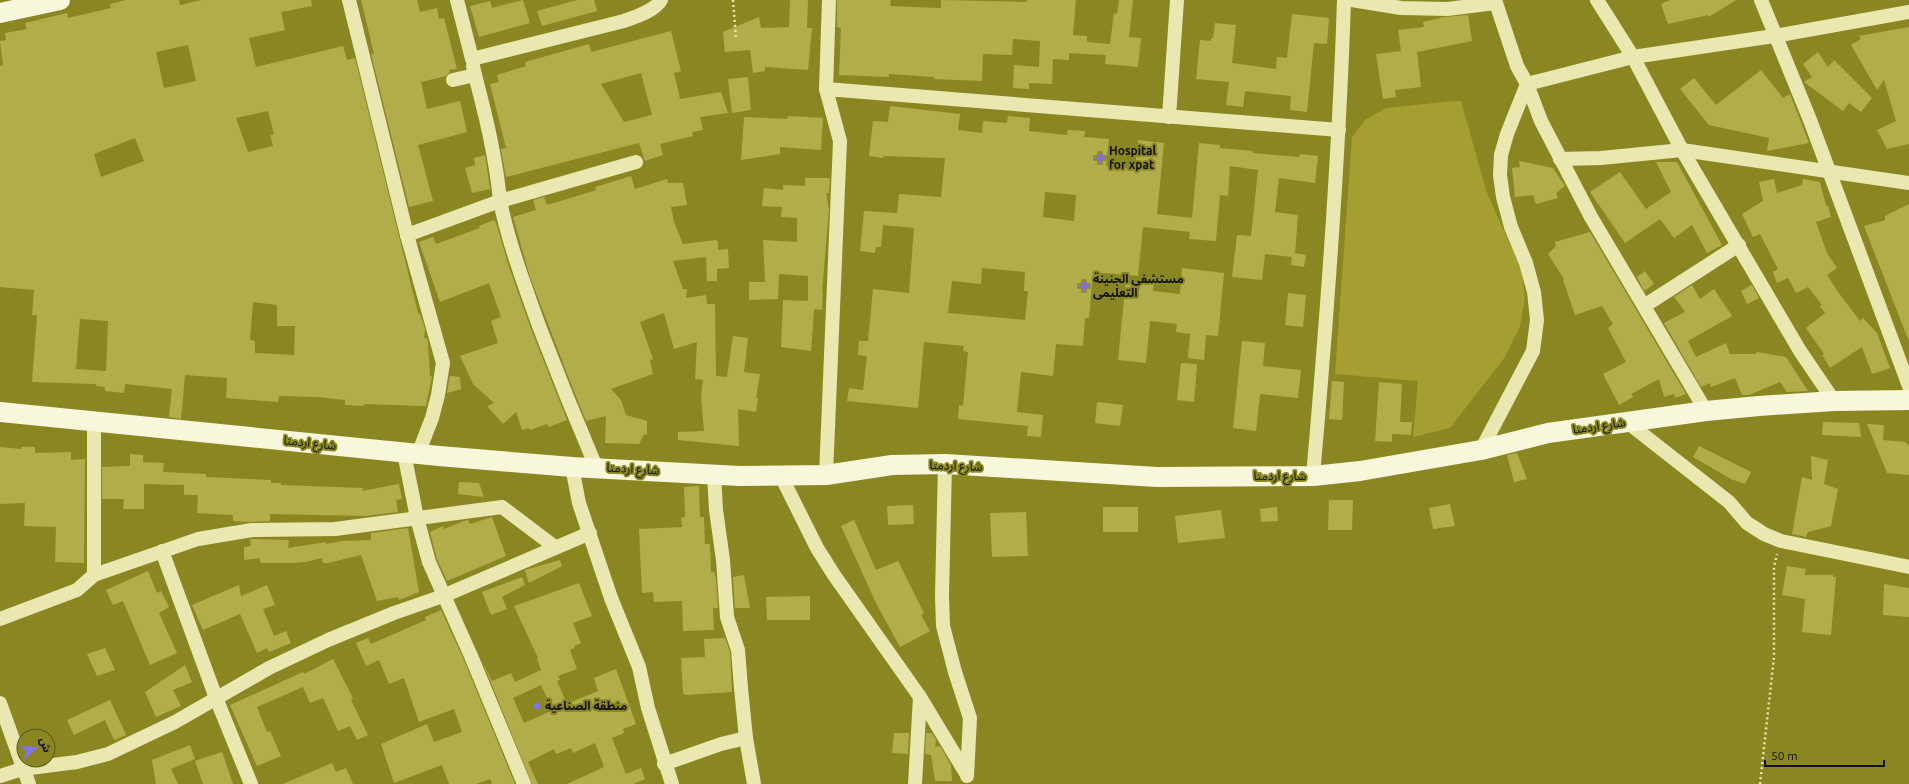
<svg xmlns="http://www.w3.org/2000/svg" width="1909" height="784" viewBox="0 0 1909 784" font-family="Ubuntu,'Noto Sans Arabic',sans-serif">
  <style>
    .green { fill: #a49f30 }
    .building { fill: #b2ad4b; fill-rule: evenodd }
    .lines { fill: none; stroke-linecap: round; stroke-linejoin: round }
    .path { stroke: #eae7b0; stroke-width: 2.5; stroke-dasharray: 2 3; stroke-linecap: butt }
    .street { stroke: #eae7b0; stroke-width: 14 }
    .secondary { stroke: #f8f7db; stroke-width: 20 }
    .poi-dot { fill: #8273f5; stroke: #8a8723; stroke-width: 1.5 }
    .labels { text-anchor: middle; stroke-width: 4; stroke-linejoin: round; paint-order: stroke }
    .poi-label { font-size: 12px; font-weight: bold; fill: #111; stroke: #8a8723; text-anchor: start }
    .street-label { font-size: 12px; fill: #111; stroke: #8a8723 }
  </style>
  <rect width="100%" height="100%" fill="#8a8723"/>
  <path class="green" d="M1453,101H1461L1487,193L1522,271L1525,298L1520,326L1505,357L1450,428L1413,437L1418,381L1335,374L1352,137L1365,120L1386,108Z"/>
  <g class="building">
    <path d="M126,0H179L180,5L201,0H311L312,6L281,12L285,30L249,38L256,67L343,46L347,60L355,58L418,313L420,314L425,329L424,338H427L428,343L430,376H432L426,406L364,404V406L345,405V400L317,397L279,396L278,402L226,398L227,378L185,375L181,419L169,417L172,389L125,384L124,393L105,391V387L96,386V384L32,382L37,315H32L34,290L0,287V66L3,65L0,41L6,40L5,33L27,29L25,23L67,13L68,18L111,8L110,4ZM188,45L196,81L164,88L156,52ZM268,111L274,134L270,135L273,146L248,152L236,118ZM135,138L144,161L101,177L94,154ZM253,302L277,305V326H295L294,355L255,353V341L250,340ZM80,319L108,321L106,371L76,369Z"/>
    <path d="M361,0H417L420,12L437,8L439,19L444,18L457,69L449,70L450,72L446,76L421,82L427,109L460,101L467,132L418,145L433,201L409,207L371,54H374Z"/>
    <path d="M523,0L530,23L479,37L470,6L490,1L492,8Z"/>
    <path d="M577,0H594L597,11L542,26L537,11Z"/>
    <path d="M790,0H808L807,28H812L808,70L765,67V71L753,73L750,50L725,52L723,32L759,17L761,28L789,27Z"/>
    <path d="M837,0H891L890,6L941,8V0L1027,2V0H1076L1073,35L1087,36V42L1110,44L1114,13L1117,14L1119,0H1133L1129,37L1141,38L1138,67L1105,64L1106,55L1069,53V60L1053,59L1052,84L1029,83V89L1013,88L1014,65L1039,67L1040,41L1013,39L1012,55L983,54L982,81L934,79V77L889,74V77L839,75L841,28L837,27Z"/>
    <path d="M1670,0H1736L1709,17L1708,15L1668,24L1661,4Z"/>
    <path d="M1292,14L1329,18L1327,44L1314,43L1307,112L1290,110L1291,96L1245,91L1243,107L1226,105L1229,82L1196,79L1200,40L1211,41V38H1213L1215,23L1236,25L1232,63L1276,69L1277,57L1287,58Z"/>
    <path d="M1468,15L1472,41L1417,52L1421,87L1395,90L1396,97L1383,99L1376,54L1401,51L1398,30L1424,27L1423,22L1444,17Z"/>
    <path d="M1909,27V144L1887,149L1877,130L1896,121L1884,80L1877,90L1851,45L1861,39L1859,36Z"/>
    <path d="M671,31L681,71L674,73L680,99L721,92L728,113L700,117L703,130L692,132L693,136L660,144L663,155L645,161L639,143L506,177L501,149L506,148L490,84L499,82L497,75L526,66L525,62L589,44L591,52ZM641,73L652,115L624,122L601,84Z"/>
    <path d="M1818,52L1828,67L1834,60L1872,98L1861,112L1849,103L1843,111L1804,82L1812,77L1803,64Z"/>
    <path d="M1761,70L1783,98L1790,94L1809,143L1767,151L1769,138L1709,125L1680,89L1694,78L1716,105Z"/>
    <path d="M748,77L751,110L732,113L728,79Z"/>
    <path d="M890,106L960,114L958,130L982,133L983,121L1007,123L1008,116L1030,118L1029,131L1067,135L1068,130L1085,131L1084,137L1109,139L1106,166L1135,169L1138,140L1164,143L1157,214L1192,218L1199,143L1220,145V148L1253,151V153L1299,157L1300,154L1318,156L1315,183L1279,178L1275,212L1298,215L1295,253L1306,255L1304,267L1291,265L1292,257L1265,254L1262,280L1232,277L1237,235L1251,236L1258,170L1230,166L1228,196L1220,195L1216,241L1189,239L1190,232L1143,227L1138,276L1093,272L1089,318H1085L1083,346L1056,344L1053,376L1021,372L1017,412L1043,415L1041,437L1027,436L1028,426L958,419L959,405L963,406L968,352L963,351L964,346L924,342L918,408L847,401L849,388L863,390L867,356L858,355L859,341H868L873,289L909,293L914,228L883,225L881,247H876L875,253L860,251L864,211L897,213L899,194L941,197L945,158L883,156V158L869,156L873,121L888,122ZM1045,192L1076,195L1074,221L1043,217ZM982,268L1025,272L1024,291H1028L1025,320L948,313L952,281L981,284Z"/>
    <path d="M788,116L823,118L821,150L780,147V154L741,160L744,117L787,119Z"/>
    <path d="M485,155L490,189L472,193L465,168L475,165L474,158Z"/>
    <path d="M1519,161L1553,168L1565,186L1556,193L1558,198L1536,204L1533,195L1515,197L1512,168L1520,167Z"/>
    <path d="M1656,162H1677L1722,245L1707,253L1692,225L1674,238L1660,219L1625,243L1590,192L1620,172L1646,209L1671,192Z"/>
    <path d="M631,176L635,189L667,179L668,183H683L687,205L671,207L674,222L683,244L716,240L718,242V250L728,249L729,268L717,269V281H707L706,257L673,261L683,289H687L686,298L706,295L707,304H715L716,376L727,377L733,336L748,338L744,372L760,374L756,398H758L756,412L738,409L739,446L678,440V432L704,431L701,397L703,380L695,379L697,342L674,349L664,313L640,322L653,359L650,360L653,374L611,389L621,400L626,415L647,421V435L644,434L639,444L605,443L606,416L586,421L568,376L530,277L513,217L536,210L533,200L544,197L547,205L554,203L596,190L595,187Z"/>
    <path d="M805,178H830L829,193H826L829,209L822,293H823L822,310L814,309L811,351L781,347L783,300L808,301V276L779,274L778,299L749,300V282H765L763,240L797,242V218L781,217L782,207L762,206L764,188L783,190V185L805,186Z"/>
    <path d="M1774,179L1777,193L1802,185L1803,179L1820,182L1826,206H1828L1831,217L1816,222L1827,253L1837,268L1827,275L1838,292L1860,321L1863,318L1877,333L1890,368L1872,374L1862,347L1830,368L1822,355L1824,354L1806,328L1825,313L1820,306L1822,305L1808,287L1796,293L1788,278L1777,283L1773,272L1778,269L1760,234L1753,237L1742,214L1763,201L1759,182Z"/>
    <path d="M1909,204V339H1908L1864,226L1885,220V216Z"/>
    <path d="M494,220L496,223L509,267L531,329L567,420L549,427L547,424L530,430L529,428L522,430L516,412L503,424L487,406L494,403L473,384L460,356L498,343L491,321L501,317L489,283L440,302L419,242L433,237L436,244L480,228L479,226Z"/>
    <path d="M1590,232L1686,394L1675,398L1674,394L1664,397L1659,379L1631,394L1633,397L1619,405L1603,374L1626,362L1608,328L1613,324L1602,306L1575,315L1563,280L1564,279L1548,254L1556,246L1555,242Z"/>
    <path d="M1182,268L1224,273L1218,336L1206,335L1204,360L1188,358L1190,334L1176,332L1177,324L1150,321L1146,363L1118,360L1126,280L1154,283L1153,291L1180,294Z"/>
    <path d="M1645,271L1654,284L1644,291L1637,277Z"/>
    <path d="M1692,285L1700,299L1714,289L1732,316L1688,341L1696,357L1726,343L1730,354H1756L1757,352L1786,357L1808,391L1787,392L1780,382L1749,395H1742L1735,378L1711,387L1710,383L1701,387L1664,323L1685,312L1674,297Z"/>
    <path d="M1752,285L1759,298L1747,304L1741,291Z"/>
    <path d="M1288,293L1306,295L1303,327L1285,325Z"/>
    <path d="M1242,341L1265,343L1263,366L1301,370L1298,398L1260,394L1256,431L1233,428Z"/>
    <path d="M1181,363L1197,364L1194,402L1177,400Z"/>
    <path d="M450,376L460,377L461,389L447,393Z"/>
    <path d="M1332,381L1344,382L1342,420L1329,419Z"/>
    <path d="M1379,382L1402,384L1400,422H1412L1411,435L1392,434V442L1375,441Z"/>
    <path d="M1097,402L1123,405L1120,426L1095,423Z"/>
    <path d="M1823,422L1859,423L1861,437L1822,435Z"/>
    <path d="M1867,424L1884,425L1883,440L1905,442L1909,446V475L1887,473Z"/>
    <path d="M1699,446L1751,472L1745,484L1731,479L1693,457Z"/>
    <path d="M0,447L21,449V447H35V453L71,452V460L85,459L84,563L55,562L56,527L24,526L25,503L0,504Z"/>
    <path d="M1517,453L1527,479L1514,482L1507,455Z"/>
    <path d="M130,454L143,455V462L164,463L163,472L206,474V477L271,480V483H281V485L363,488L362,491L399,484L402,499L396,500L398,512L366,516L270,514V521L250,522L233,521V515L197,513L198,495H184V485L144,484V509H123L124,499H102V467L130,466Z"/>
    <path d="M1811,456L1828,460L1824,484L1838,489L1831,526L1808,532L1806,537L1792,534L1802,477L1812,480Z"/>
    <path d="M459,482L479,483L484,497L458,494Z"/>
    <path d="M699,486L700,517H704L705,544H710L711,572H714L716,579L718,608H713L714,630L683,631L682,601L654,602L653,592L642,593L639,529L682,527L681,518L685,517L684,487Z"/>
    <path d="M1329,500H1353L1352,530H1328Z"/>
    <path d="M1450,504L1455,526L1433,529L1429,508Z"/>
    <path d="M913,505L914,524L888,525L887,506Z"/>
    <rect x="1103" y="507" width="35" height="25"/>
    <path d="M1277,507L1278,521L1261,522L1260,509Z"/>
    <path d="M1221,510L1225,538L1178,543L1175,516Z"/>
    <path d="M1026,512L1028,556L992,557L990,513Z"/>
    <path d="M492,517L506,556L447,581L437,559L430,532L443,526L444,529L464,521L468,520L470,524Z"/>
    <path d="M854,520L876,570L898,561L924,613L921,615L930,631L900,647L876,603L841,526Z"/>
    <path d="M408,528L419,592L399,600L398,597L377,601L361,555L328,563H323L322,558L306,562L291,563H261L259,558L244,560V547L251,546L250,539L289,540L288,548L326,542V544L342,541L371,540V533Z"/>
    <path d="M560,560L562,566L529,583L525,570Z"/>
    <path d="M1787,566L1806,569L1805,575H1833V577H1836L1831,635L1802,632L1805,599L1782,595Z"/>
    <path d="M148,571L157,593L161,591L169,607L159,613L177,653L150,665L123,601L113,605L106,590Z"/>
    <path d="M744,575L750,608H735L733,577Z"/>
    <path d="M522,577L525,585L502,597L507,609L491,615L482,592Z"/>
    <path d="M579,583L592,616L573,623L581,643L574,646L575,648L570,650L577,669L558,676L560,680L557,681L567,704L598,691L594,678L616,669L636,724L623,729L624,733L612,738L626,774L641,768L645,779L633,784H567L604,767L595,743L573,753L571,748L556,754L554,749L528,762L538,784H532L483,663L492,681L511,673L515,682L541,670L537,659L538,658L514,606ZM541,685L553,710L524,723L513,698Z"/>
    <path d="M1884,584L1909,588V617L1883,615Z"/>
    <path d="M239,585L241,596L267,585L275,605L263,609L274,636L286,631L291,643L269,652L267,648L257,653L240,614L203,630L192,605Z"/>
    <path d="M810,596V620H767L766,597Z"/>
    <path d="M441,610L463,658L515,784H492L490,779L476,784H449L442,765L394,783L381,744L427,724L434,742L462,732L454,709L419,722L404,678L389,684L379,660L366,666L356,643L368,638L371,644L426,620L425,617Z"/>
    <path d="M725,638L730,652L732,692L685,695L683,693L681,658L705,657L704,639Z"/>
    <path d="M105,648L115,670L97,676L87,654Z"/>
    <path d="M333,659L353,698L351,700L368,735L357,740L350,726L338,731L323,698L310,703L303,687L257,707L267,732L270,731L281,756L257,766L230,705L303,672L304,674Z"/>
    <path d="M185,665L192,682L173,690L181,706L156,717L145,692Z"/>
    <path d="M110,700L126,735L114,740L105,720L74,735L67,720Z"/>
    <path d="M894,733H909L908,754L892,753Z"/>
    <path d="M926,733H932L936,740L935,747L940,746L951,765L952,781H935L931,755L925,754Z"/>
    <path d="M190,745L195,759L171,769L178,784H156L152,760Z"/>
    <path d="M222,752L233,784H203L195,761Z"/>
    <path d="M332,763L336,772L346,768L353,784H283Z"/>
  </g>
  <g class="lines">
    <g class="path">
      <path d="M733,0L736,39"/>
      <path d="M1760,784L1774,657V567L1777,554"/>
    </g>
    <g class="street">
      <path d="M349,0L407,235L443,363L438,395L432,418L418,454"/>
      <path d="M457,0L472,59L624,21C635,17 655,11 661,0"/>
      <path d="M1352,0L1401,8L1447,9L1495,3"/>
      <path d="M1495,0L1517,66L1527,84L1633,57L1597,0"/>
      <path d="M1761,0L1810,120L1909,386"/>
      <path d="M475,75C486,117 496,158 500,201L636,162"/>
      <path d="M453,80L475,75L473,66"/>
      <path d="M1527,84L1541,121L1591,217L1706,411"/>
      <path d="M826,89L829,0"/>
      <path d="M1169,117L1177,0"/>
      <path d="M1560,159L1601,158L1682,150L1909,183"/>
      <path d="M407,235L500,201C509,244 524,284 539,326C557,373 576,420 596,467"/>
      <path d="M1644,306L1739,245"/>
      <path d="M1834,401L1800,351L1682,150L1633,57L1774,36L1909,12"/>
      <path d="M1627,422L1729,502L1747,523L1764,534L1781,541L1909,567"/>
      <path d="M1481,450L1533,351L1537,320L1534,292L1526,263L1511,227L1503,197L1500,175L1501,155L1507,134L1527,84"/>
      <path d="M404,453L417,518L429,562L471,656L524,784"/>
      <path d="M945,464L942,596L943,626L955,672L970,718L967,776"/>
      <path d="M572,467L579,503L611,598L639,667L648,708L672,784"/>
      <path d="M714,474L716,510L723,560L727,617L738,650L741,688L746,738"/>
      <path d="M826,475L840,141L826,89L1339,130"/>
      <path d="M781,476L817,548L834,575L920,697L967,775"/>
      <path d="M1313,476C1327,317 1339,159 1344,0"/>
      <path d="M162,551L216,698L251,784"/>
      <path d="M94,575V422"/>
      <path d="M0,619L77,590L94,575L198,539L252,530L335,529L502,507L555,547"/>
      <path d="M0,703L29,784"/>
      <path d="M664,764L721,744L746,738L754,784"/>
      <path d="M0,776L22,769L77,762L108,754L175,722L269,668L328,640L394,613L443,596L590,533"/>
      <path d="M915,784L920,697"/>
    </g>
    <g class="secondary">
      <path d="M0,13L60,0"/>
      <path d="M0,412L439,456L572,467L740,476L826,475L892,465L945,464L1157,477L1313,476L1360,471L1481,450L1548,433L1706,411L1759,406L1834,401L1909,400"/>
    </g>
  </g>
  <g class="poi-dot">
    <path d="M1098 152h4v4h4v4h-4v4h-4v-4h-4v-4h4z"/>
    <path d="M1082 280h4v4h4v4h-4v4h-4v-4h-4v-4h4z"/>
    <circle cx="537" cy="706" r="4"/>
  </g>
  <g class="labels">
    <g class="poi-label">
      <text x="1109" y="155">Hospital<tspan x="1109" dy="14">for xpat</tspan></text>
      <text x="1093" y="283">مستشفي الجنينة<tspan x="1093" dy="14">التعليمى</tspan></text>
      <text x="545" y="710">منطقة الصناعية</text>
    </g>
    <g class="street-label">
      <text transform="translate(1599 426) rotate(-8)" y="4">شارع اردمتا</text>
      <text transform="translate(310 443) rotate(6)" y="4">شارع اردمتا</text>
      <text transform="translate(956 466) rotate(2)" y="4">شارع اردمتا</text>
      <text transform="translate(633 469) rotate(3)" y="4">شارع اردمتا</text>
      <text x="1280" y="480">شارع اردمتا</text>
    </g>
  </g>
  <g transform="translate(36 748) rotate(72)"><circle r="19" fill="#8a8723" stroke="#5a581c"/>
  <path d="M0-3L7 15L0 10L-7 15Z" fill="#8273f5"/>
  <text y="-6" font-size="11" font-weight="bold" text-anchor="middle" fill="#111111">ش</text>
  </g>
  <path d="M1765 760v6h119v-6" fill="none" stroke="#111111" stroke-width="2"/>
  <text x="1771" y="760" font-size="12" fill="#111111" stroke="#8a8723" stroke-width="3" paint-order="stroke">50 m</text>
</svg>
